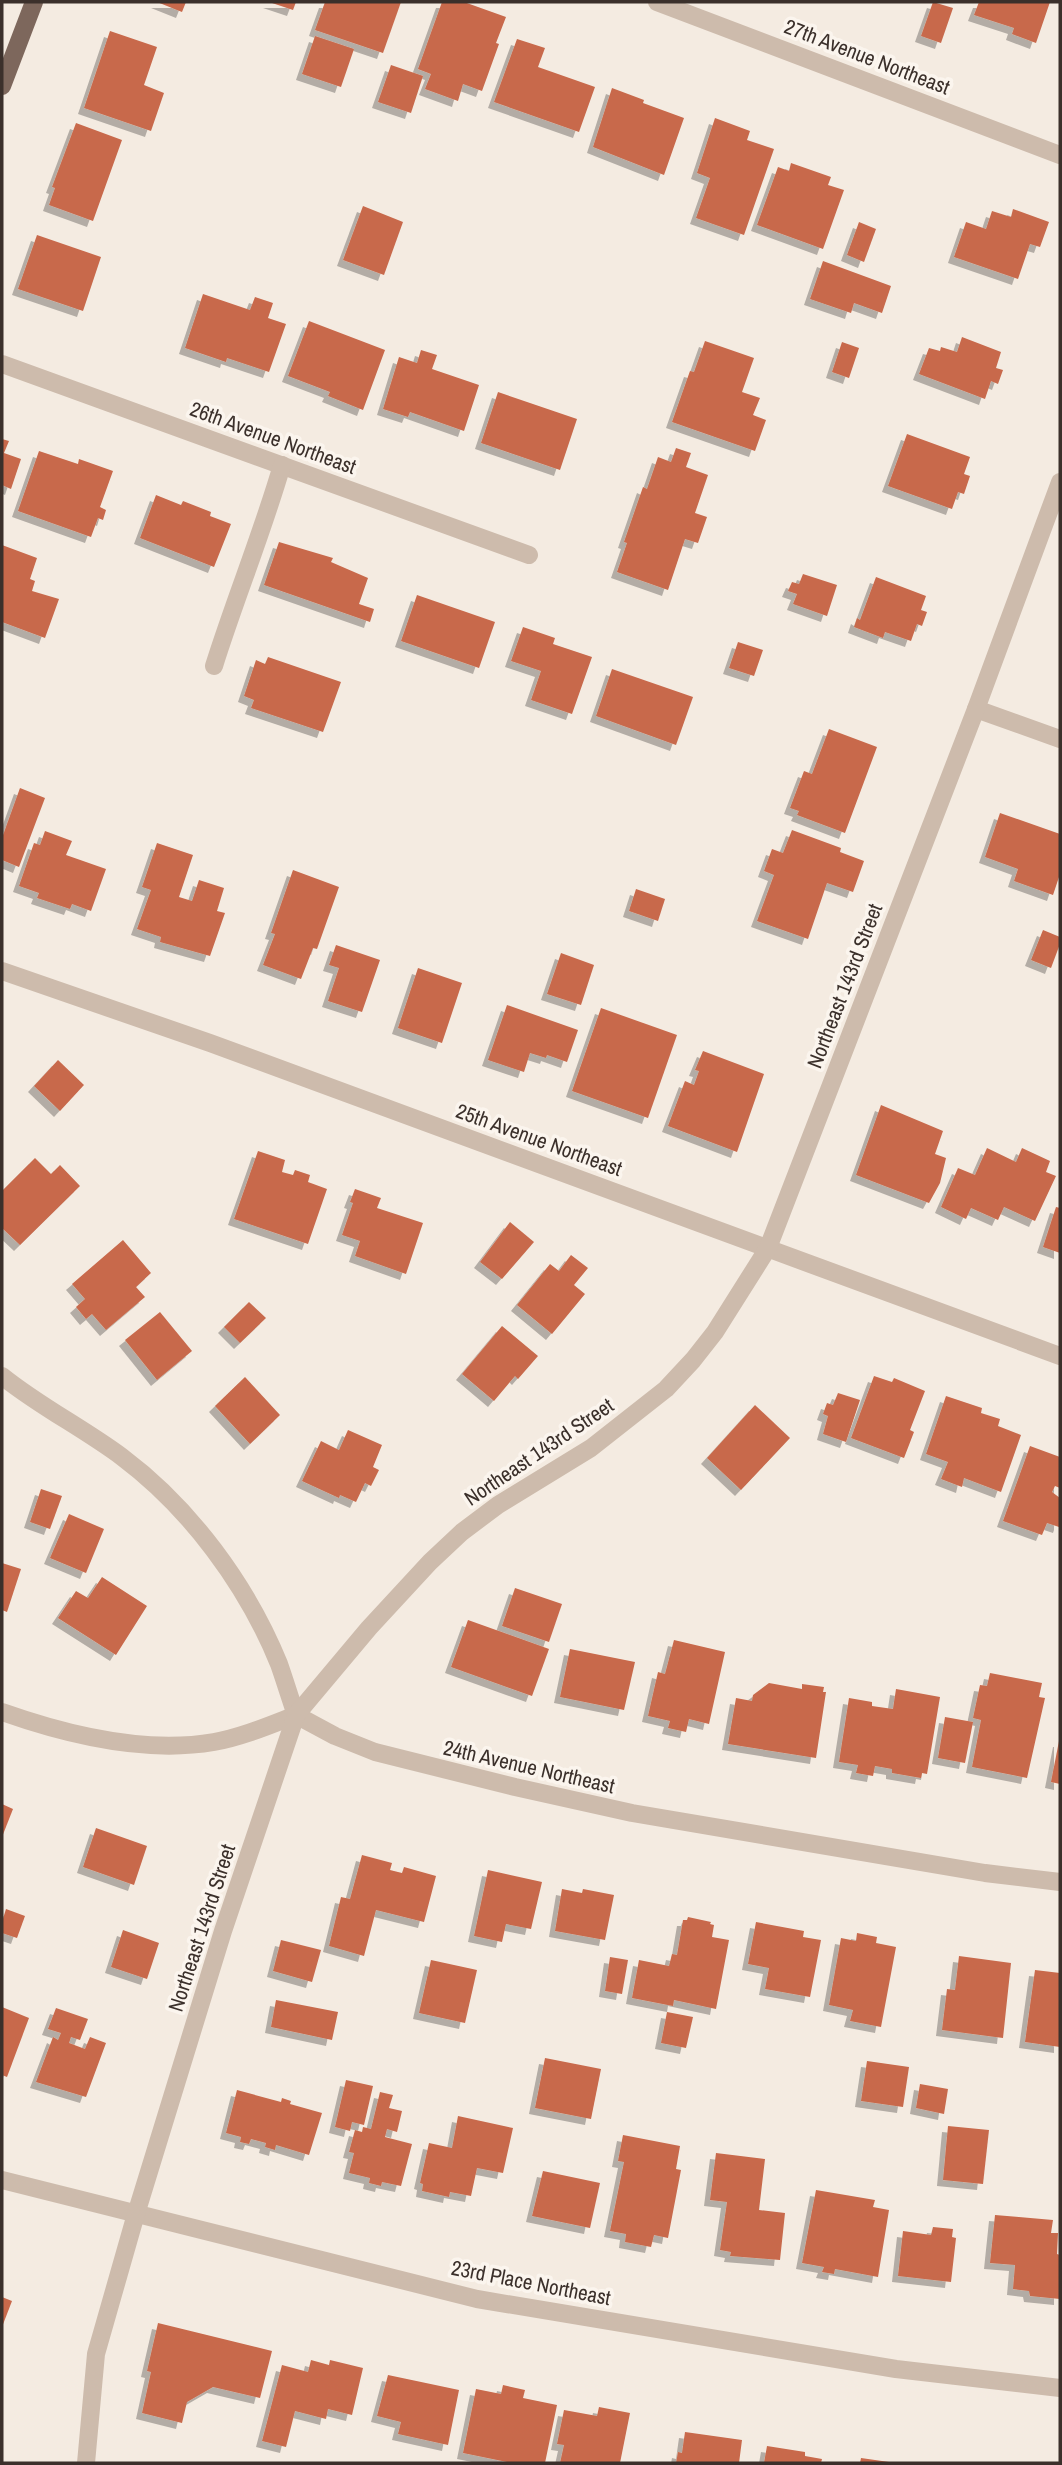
<svg xmlns="http://www.w3.org/2000/svg" width="1062" height="2465" viewBox="0 0 1062 2465" font-family="'Archivo Narrow',sans-serif">
  <style>
    .building { fill: #c8694b; filter: url(#shadow) }
    .lines { fill: none; stroke-linecap: round; stroke-linejoin: round }
    .minor { stroke: #cdbbac; stroke-width: 18 }
    .major { stroke: #7d675c; stroke-width: 18 }
    .labels { text-anchor: middle; stroke-width: 7; stroke-linejoin: round; paint-order: stroke }
    .street-label { font-size: 21px; fill: #3b302b; stroke: #fbf5ee }
  </style>
  <defs>
    <filter id="shadow"><feDropShadow dx="-6" dy="6" stdDeviation="0" flood-color="#0004"/></filter>
  </defs>
  <rect width="100%" height="100%" fill="#f4ebe1"/>
  <g class="building">
    <path d="M157,2H186L182,12Z"/>
    <path d="M269,2H296L293,10Z"/>
    <path d="M325,2H401L383,53L315,30Z"/>
    <path d="M442,2H464L506,17L496,43L499,44L482,91L463,84L458,101L425,89L431,74L418,69Z"/>
    <path d="M933,2L953,8L941,43L921,36Z"/>
    <path d="M979,2H1050L1036,43L1012,34L1014,28L974,15Z"/>
    <path d="M110,31L157,47L144,85L164,93L151,131L84,108Z"/>
    <path d="M315,36L354,49L341,87L302,74Z"/>
    <path d="M517,39L545,48L538,67L595,87L579,132L494,102Z"/>
    <path d="M391,65L423,76L411,113L378,102Z"/>
    <path d="M612,88L644,100L643,103L684,118L664,175L593,147Z"/>
    <path d="M715,118L750,131L747,140L774,149L744,235L696,218L710,178L697,173Z"/>
    <path d="M76,123L122,140L93,221L49,205L55,188L52,187Z"/>
    <path d="M791,163L831,177L828,185L844,190L823,249L757,225L778,167L789,171Z"/>
    <path d="M363,206L403,222L384,275L343,260Z"/>
    <path d="M1013,209L1049,222L1040,247L1030,244L1018,279L954,257L966,222L986,229L992,211L1011,217Z"/>
    <path d="M859,222L876,229L864,262L847,255Z"/>
    <path d="M37,235L101,257L83,311L18,289Z"/>
    <path d="M823,261L891,286L882,313L854,303L851,313L810,299Z"/>
    <path d="M203,294L250,310L255,297L273,303L268,318L286,324L269,372L227,358L226,362L185,348Z"/>
    <path d="M309,321L385,350L363,410L328,396L330,392L288,376Z"/>
    <path d="M962,337L1001,352L996,368L1003,370L998,384L991,381L985,399L919,374L929,348L940,351L941,347L957,352Z"/>
    <path d="M705,341L754,358L742,392L760,398L753,415L766,420L755,451L672,422L690,371L694,372Z"/>
    <path d="M842,342L859,348L849,378L832,372Z"/>
    <path d="M421,350L437,355L432,369L479,385L464,431L410,412L408,417L383,409L399,357L417,363Z"/>
    <path d="M498,392L577,419L560,470L481,443Z"/>
    <path d="M907,434L970,457L964,474L970,476L964,494L958,492L952,509L888,486Z"/>
    <path d="M2,439L9,441L4,453L21,459L11,489L2,485Z"/>
    <path d="M676,448L691,453L686,467L708,475L695,513L707,517L698,543L685,539L668,590L617,572L627,543L624,542L643,487L647,489L658,457L671,462Z"/>
    <path d="M39,451L78,464L79,459L113,471L100,507L106,510L103,520L98,518L91,537L18,511Z"/>
    <path d="M156,495L181,505L183,501L211,512L210,516L231,524L214,567L140,538Z"/>
    <path d="M279,542L333,558L331,562L368,578L359,604L374,609L370,622L264,585Z"/>
    <path d="M2,545L37,558L30,579L35,581L32,591L59,599L45,638L2,622Z"/>
    <path d="M803,574L837,585L827,616L793,604L797,594L788,591L792,582L799,584Z"/>
    <path d="M876,577L926,596L921,610L927,612L922,626L917,624L911,641L885,632L883,638L854,627L857,618L860,620Z"/>
    <path d="M417,595L495,622L479,668L401,641Z"/>
    <path d="M523,627L555,638L553,644L592,657L572,714L531,700L541,671L511,661Z"/>
    <path d="M738,642L763,650L754,676L729,668Z"/>
    <path d="M268,657L341,682L323,732L251,708L254,700L244,696L256,660L265,664Z"/>
    <path d="M612,669L693,697L676,745L596,716Z"/>
    <path d="M829,729L877,747L845,833L797,815L799,811L790,808L804,771L812,774Z"/>
    <path d="M20,788L45,798L19,867L2,860V838Z"/>
    <path d="M1000,813L1060,834V874L1053,895L1014,881L1018,869L985,857Z"/>
    <path d="M792,830L841,848L840,852L864,861L853,892L827,883L808,939L757,921L774,875L764,871L772,849L783,853Z"/>
    <path d="M45,831L72,841L66,855L106,869L91,911L72,904L70,909L37,898L39,893L19,886L34,843L40,845Z"/>
    <path d="M157,843L193,855L179,897L192,901L199,880L224,888L217,911L225,913L210,956L160,942L161,937L137,929L151,890L142,887Z"/>
    <path d="M293,870L339,887L317,949L313,948L301,979L263,965L275,934L271,933Z"/>
    <path d="M636,889L665,899L658,921L629,911Z"/>
    <path d="M1043,930L1060,937V944L1051,968L1031,960Z"/>
    <path d="M336,945L380,960L362,1012L328,1001L339,968L329,965Z"/>
    <path d="M561,953L594,965L581,1005L547,994Z"/>
    <path d="M418,968L462,983L442,1043L398,1028Z"/>
    <path d="M507,1005L578,1030L567,1062L547,1055L546,1058L530,1053L524,1072L488,1060Z"/>
    <path d="M601,1008L677,1035L648,1118L572,1091Z"/>
    <path d="M703,1051L764,1074L737,1152L668,1126L685,1081L694,1085L699,1071L695,1070Z"/>
    <path d="M58,1060L84,1085L60,1111L34,1086Z"/>
    <path d="M881,1105L943,1131L935,1154L946,1158L940,1183L929,1203L856,1175Z"/>
    <path d="M987,1148L1016,1162L1022,1148L1050,1161L1046,1172L1056,1176L1035,1221L1004,1207L998,1220L971,1208L966,1219L941,1207L958,1168L975,1175Z"/>
    <path d="M258,1151L285,1160L282,1172L293,1175L295,1170L310,1175L308,1182L327,1189L308,1244L234,1219Z"/>
    <path d="M35,1158L51,1174L60,1165L80,1186L20,1245L2,1228V1191Z"/>
    <path d="M355,1189L381,1198L377,1208L423,1223L406,1274L355,1256L360,1241L342,1235L353,1203L350,1202Z"/>
    <path d="M1056,1207L1060,1208V1253L1043,1247Z"/>
    <path d="M510,1222L534,1242L502,1279L480,1262Z"/>
    <path d="M123,1240L151,1273L136,1287L145,1297L106,1330L92,1314L86,1319L76,1307L85,1299L72,1284Z"/>
    <path d="M571,1255L588,1268L574,1285L585,1294L552,1334L517,1305L550,1264L559,1271Z"/>
    <path d="M249,1302L266,1318L240,1343L224,1327Z"/>
    <path d="M160,1312L192,1351L157,1380L125,1340Z"/>
    <path d="M502,1326L538,1356L518,1379L515,1376L494,1401L462,1374Z"/>
    <path d="M874,1376L892,1382L894,1378L925,1391L910,1430L914,1432L904,1458L851,1438Z"/>
    <path d="M245,1377L280,1415L250,1444L215,1406Z"/>
    <path d="M838,1393L860,1400L846,1442L823,1434L828,1416L823,1414L827,1403L833,1405Z"/>
    <path d="M946,1396L982,1408L981,1413L1000,1419L998,1426L1021,1435L1001,1492L964,1478L962,1487L941,1479L948,1462L926,1454Z"/>
    <path d="M755,1405L790,1438L741,1490L707,1458Z"/>
    <path d="M348,1430L382,1445L373,1467L379,1470L371,1486L365,1483L356,1502L340,1495L339,1498L302,1481L321,1441L339,1450Z"/>
    <path d="M1030,1446L1060,1457V1488L1055,1486L1052,1492L1060,1498V1524L1059,1527L1047,1523L1042,1535L1003,1521Z"/>
    <path d="M41,1489L62,1496L50,1529L30,1522Z"/>
    <path d="M69,1514L104,1529L86,1573L50,1558Z"/>
    <path d="M2,1563L21,1569L7,1612L2,1610Z"/>
    <path d="M102,1577L147,1606L116,1655L58,1618L76,1591L88,1598Z"/>
    <path d="M515,1588L562,1604L549,1642L502,1626Z"/>
    <path d="M468,1620L549,1649L532,1696L451,1667Z"/>
    <path d="M674,1640L725,1652L709,1724L689,1719L686,1732L668,1728L670,1721L648,1716L658,1672L665,1674Z"/>
    <path d="M570,1649L635,1662L624,1710L560,1697Z"/>
    <path d="M990,1673L1042,1683L1039,1697L1045,1698L1027,1778L972,1767L981,1720L973,1718L980,1685L987,1686Z"/>
    <path d="M769,1683L802,1689V1684L824,1687L823,1692H826L816,1758L728,1744L736,1698L752,1701L753,1695Z"/>
    <path d="M896,1689L940,1697L927,1774L922,1773L921,1778L892,1773V1769L875,1766L873,1776L856,1773L858,1765L839,1762L849,1698L872,1702V1706L893,1709Z"/>
    <path d="M945,1717L973,1722L965,1763L938,1758Z"/>
    <path d="M1059,1741H1060V1784L1051,1782Z"/>
    <path d="M2,1804L13,1809L2,1837Z"/>
    <path d="M96,1828L147,1846L134,1885L83,1867Z"/>
    <path d="M362,1855L392,1863L390,1870L402,1873L404,1867L436,1876L424,1922L376,1910L364,1956L329,1946L341,1897L350,1899Z"/>
    <path d="M488,1870L542,1882L531,1929L506,1924L502,1942L474,1936Z"/>
    <path d="M562,1889L582,1893L583,1889L614,1895L605,1940L555,1931Z"/>
    <path d="M6,1909L25,1916L17,1938L2,1933V1922Z"/>
    <path d="M688,1917L711,1922L710,1924L714,1925L712,1937L729,1940L716,2009L674,2000L673,2006L632,1998L639,1960L669,1966L672,1954L677,1955L683,1920H687Z"/>
    <path d="M756,1922L804,1931L803,1937L821,1940L810,1997L765,1989L769,1968L748,1964Z"/>
    <path d="M123,1930L159,1943L147,1979L111,1967Z"/>
    <path d="M857,1933L877,1937L876,1943L896,1947L881,2027L850,2021L853,2010L829,2005L841,1938L856,1941Z"/>
    <path d="M281,1940L321,1950L312,1982L273,1971Z"/>
    <path d="M959,1956L1011,1963L1003,2038L942,2030L947,1989L955,1990Z"/>
    <path d="M610,1957L628,1960L622,1994L605,1991Z"/>
    <path d="M431,1960L477,1970L465,2023L419,2013Z"/>
    <path d="M1035,1970L1060,1973V2047L1025,2042Z"/>
    <path d="M276,2000L338,2012L332,2040L271,2027Z"/>
    <path d="M2,2007L29,2018L7,2077L2,2075Z"/>
    <path d="M56,2008L88,2019L80,2040L71,2037L69,2043L85,2049L90,2037L106,2043L86,2097L36,2082L53,2037L58,2040L61,2033L48,2029Z"/>
    <path d="M667,2012L693,2017L686,2048L661,2043Z"/>
    <path d="M545,2058L601,2069L591,2119L535,2108Z"/>
    <path d="M867,2061L909,2067L903,2107L861,2101Z"/>
    <path d="M346,2080L373,2086L364,2125L352,2122L350,2131L335,2127Z"/>
    <path d="M920,2084L948,2089L944,2114L916,2108Z"/>
    <path d="M237,2090L281,2102L282,2098L291,2101L290,2104L322,2113L309,2155L276,2145L275,2150L265,2147L266,2143L251,2139L249,2144L240,2142L241,2137L226,2133Z"/>
    <path d="M380,2092L393,2095L389,2108L402,2111L397,2132L387,2129L385,2137L412,2144L401,2186L382,2182L381,2186L369,2183L370,2178L349,2173L354,2153L349,2152L355,2130L362,2132L363,2127L371,2129Z"/>
    <path d="M458,2116L513,2128L503,2173L477,2168L471,2196L450,2192L449,2197L422,2191L423,2184L420,2183L429,2143L452,2148Z"/>
    <path d="M948,2126L989,2130L983,2184L943,2180Z"/>
    <path d="M623,2135L680,2146L676,2169L681,2170L668,2238L654,2235L651,2247L625,2242L626,2234L610,2231L624,2162L618,2161Z"/>
    <path d="M716,2153L765,2159L759,2210L785,2213L780,2260L730,2256L731,2252L720,2250L727,2202L710,2200Z"/>
    <path d="M543,2171L600,2183L590,2228L532,2216Z"/>
    <path d="M816,2190L875,2200L873,2207L889,2210L878,2277L835,2269L834,2274L822,2272L824,2267L802,2263Z"/>
    <path d="M995,2215L1053,2220L1051,2233H1058L1057,2254L1060,2255V2299L1030,2296L1029,2291L1013,2289L1015,2265L990,2263Z"/>
    <path d="M933,2227L953,2229L952,2237L956,2238L951,2282L898,2276L903,2231L931,2235Z"/>
    <path d="M2,2297L12,2301L2,2327Z"/>
    <path d="M158,2323L272,2351L260,2398L213,2387L187,2402L182,2423L142,2413L151,2372L147,2371Z"/>
    <path d="M311,2360L329,2365L330,2360L363,2368L352,2415L328,2409L326,2419L295,2411L286,2447L262,2441L282,2365L308,2372Z"/>
    <path d="M388,2375L459,2390L448,2445L398,2434L401,2422L377,2416Z"/>
    <path d="M503,2385L525,2390L523,2398L557,2405L545,2463H512L463,2453L476,2389L501,2394Z"/>
    <path d="M599,2407L630,2413L620,2463H560L564,2445L557,2444L564,2410L597,2416Z"/>
    <path d="M685,2432L742,2440L739,2463H676L678,2452L682,2453Z"/>
    <path d="M767,2446L805,2452V2456L822,2459L821,2463H764Z"/>
    <path d="M861,2458L889,2462V2463H860Z"/>
  </g>
  <g class="lines">
    <g class="minor">
      <path d="M657,2L1060,155"/>
      <path d="M2,364L529,555"/>
      <path d="M214,666C235,599 262,534 282,465"/>
      <path d="M976,709L1060,739"/>
      <path d="M2,971L210,1043L1060,1356"/>
      <path d="M2,1376C39,1406 83,1428 122,1457C190,1508 247,1585 279,1664C285,1681 290,1698 296,1715"/>
      <path d="M2,1712C67,1735 145,1754 214,1742C242,1737 270,1725 296,1715L335,1736L375,1752L515,1787L632,1813L985,1873L1060,1882"/>
      <path d="M2,2180L477,2299L896,2369L1060,2388"/>
      <path d="M86,2463L96,2354L136,2214L223,1931L296,1715L369,1628L430,1562L462,1532L498,1505L591,1448L666,1389L693,1360L715,1332L768,1248L976,709L1060,482"/>
    </g>
    <path class="major" d="M2,86L34,2"/>
  </g>
  <g class="labels">
    <g class="street-label">
      <text transform="translate(867 57) rotate(21)" y="7">27th Avenue Northeast</text>
      <text transform="translate(273 438) rotate(20)" y="7">26th Avenue Northeast</text>
      <text transform="translate(845 986) rotate(-69)" y="7">Northeast 143rd Street</text>
      <text transform="translate(539 1140) rotate(20)" y="7">25th Avenue Northeast</text>
      <text transform="translate(539 1452) rotate(-34)" y="7">Northeast 143rd Street</text>
      <text transform="translate(529 1767) rotate(13)" y="7">24th Avenue Northeast</text>
      <text transform="translate(202 1928) rotate(-72)" y="7">Northeast 143rd Street</text>
      <text transform="translate(531 2283) rotate(11)" y="7">23rd Place Northeast</text>
    </g>
  </g>
  <rect width="1062" height="2465" fill="none" stroke="#3b302b" stroke-width="7"/>
</svg>
